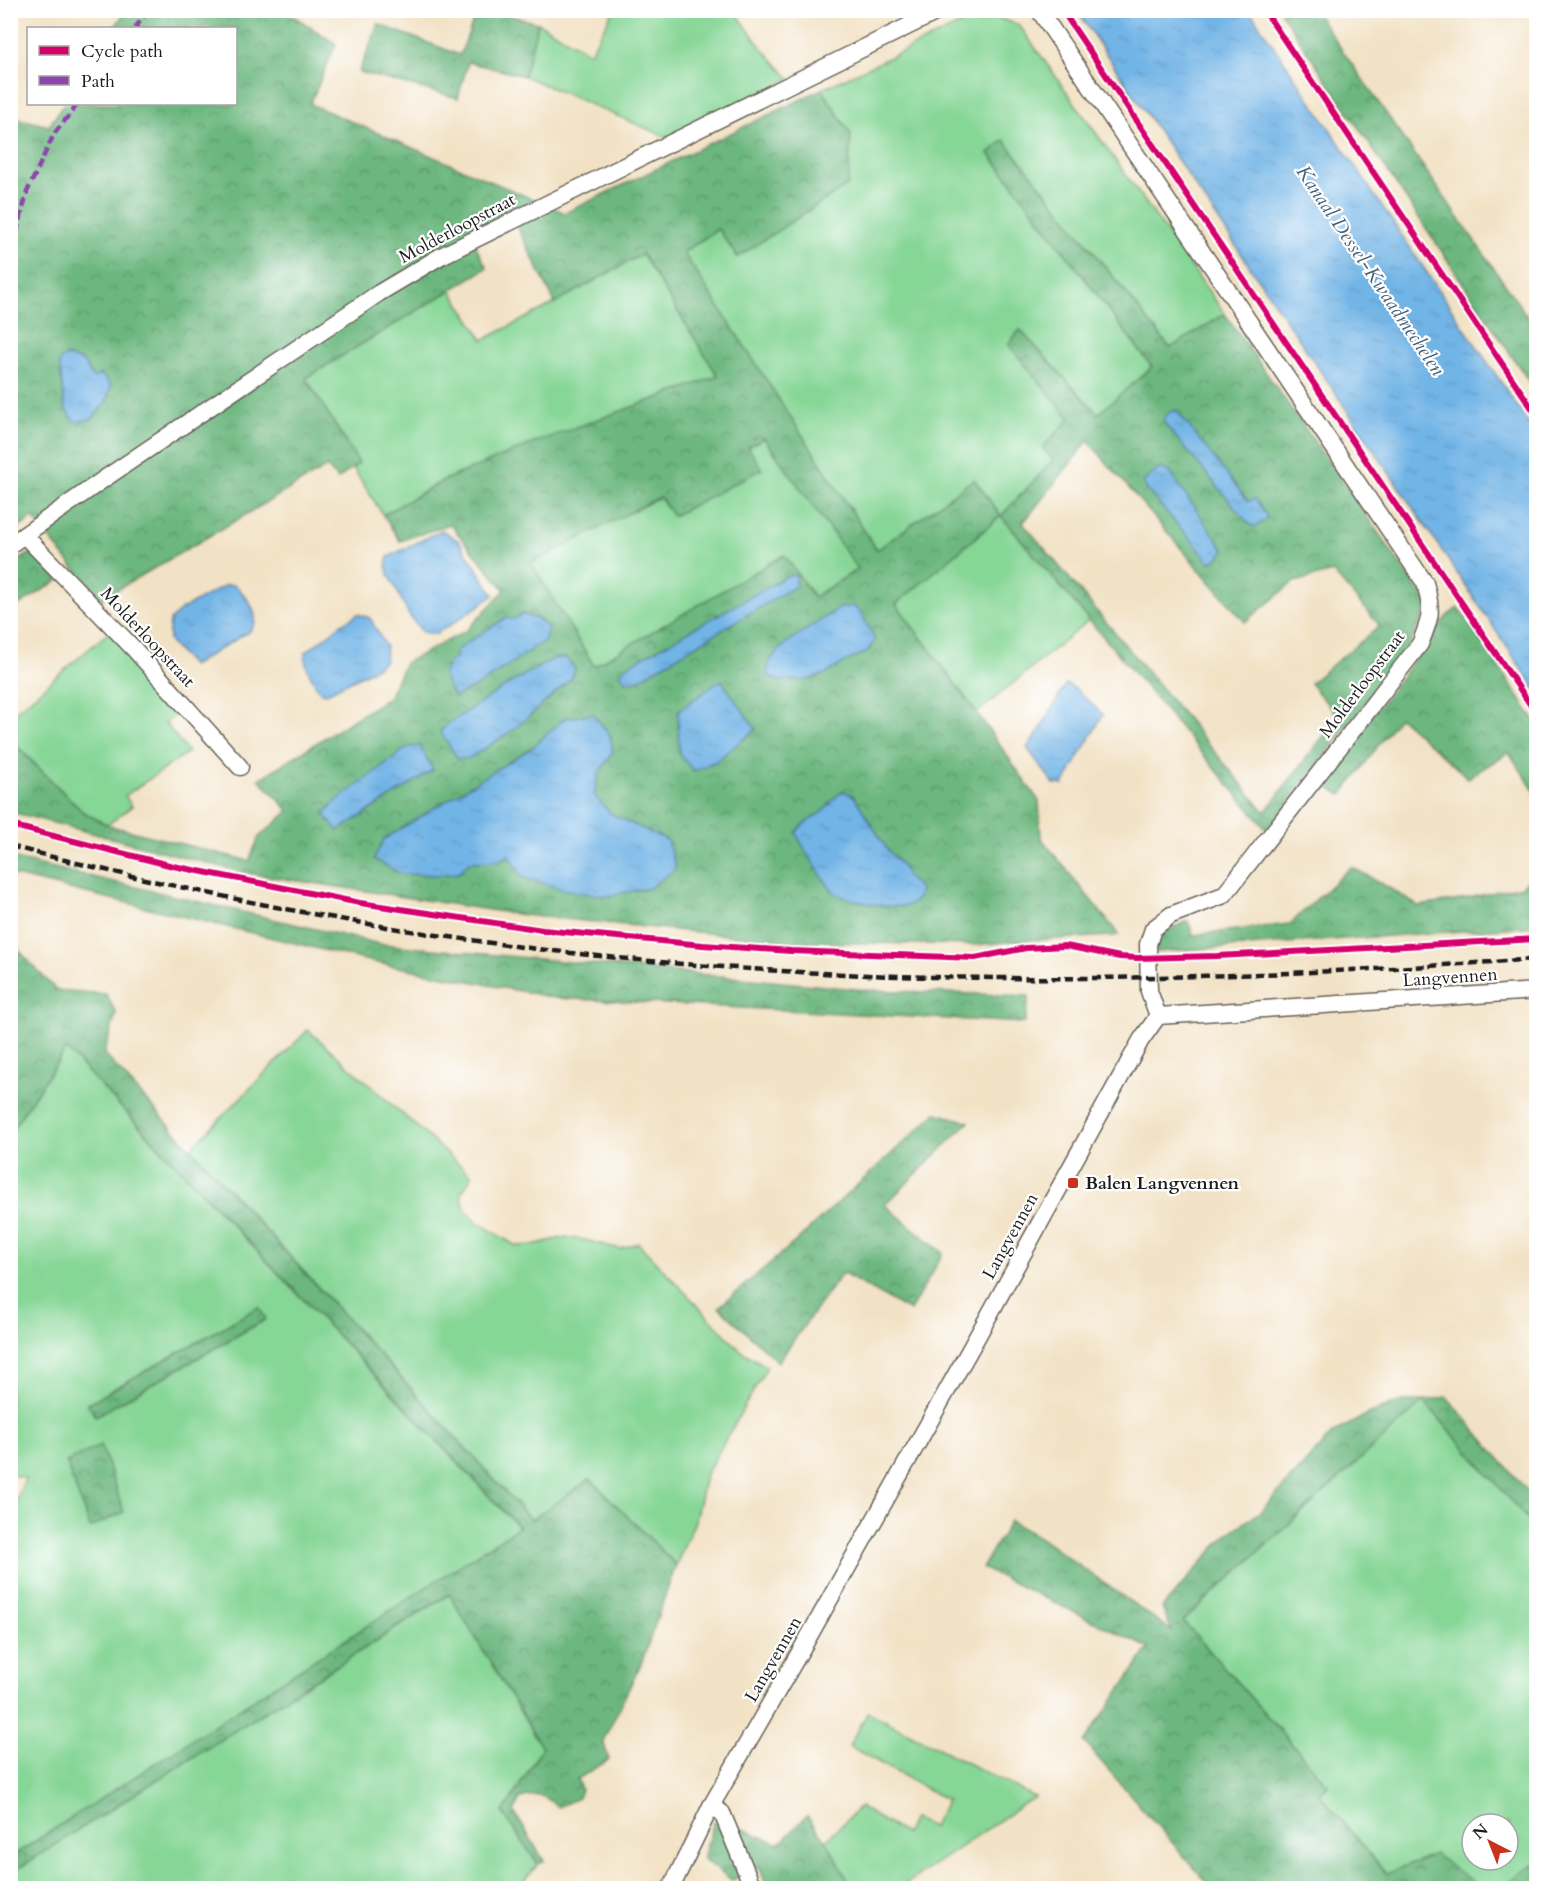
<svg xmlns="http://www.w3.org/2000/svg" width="1547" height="1899" viewBox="0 0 1547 1899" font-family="Cardo,serif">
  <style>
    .green { fill: #86d696; stroke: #517959; stroke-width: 1.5; fill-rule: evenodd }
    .forest { fill: url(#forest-crowns); stroke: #446a4e; stroke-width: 1.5; fill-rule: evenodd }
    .water { fill: url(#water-ripples); stroke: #466881; stroke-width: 1.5 }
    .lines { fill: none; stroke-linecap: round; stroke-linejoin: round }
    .street-casing { stroke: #676157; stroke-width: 19 }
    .street { stroke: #fff; stroke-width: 16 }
    .rail { stroke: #1c1c1c; stroke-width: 4.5; stroke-dasharray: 9 4.5; stroke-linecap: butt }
    .quiet { stroke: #8e44ad; stroke-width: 4.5; stroke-dasharray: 9 4.5; stroke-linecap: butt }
    .cycleway-casing { stroke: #fff; stroke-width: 10 }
    .cycleway { stroke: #d6006c; stroke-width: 6 }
    .poi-dot { fill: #c8321e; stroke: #fff; stroke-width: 2 }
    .labels { text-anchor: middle; stroke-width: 4.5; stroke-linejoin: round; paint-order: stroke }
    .street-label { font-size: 18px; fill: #1c1c1c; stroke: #fff }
    .poi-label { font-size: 18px; font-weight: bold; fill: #1c1c1c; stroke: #fff; text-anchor: start }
    .water-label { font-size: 20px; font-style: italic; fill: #426077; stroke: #fff }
  </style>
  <defs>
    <pattern id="forest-crowns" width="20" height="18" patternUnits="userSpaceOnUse" patternTransform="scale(1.5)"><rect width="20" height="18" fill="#6cb77f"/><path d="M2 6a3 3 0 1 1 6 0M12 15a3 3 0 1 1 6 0" fill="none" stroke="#589467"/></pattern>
    <pattern id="water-ripples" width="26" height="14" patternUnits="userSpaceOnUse" patternTransform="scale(1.5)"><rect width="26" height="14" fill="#71b4e6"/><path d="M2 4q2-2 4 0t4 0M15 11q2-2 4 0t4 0" fill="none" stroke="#619ac5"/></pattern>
  </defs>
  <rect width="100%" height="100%" fill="#fff"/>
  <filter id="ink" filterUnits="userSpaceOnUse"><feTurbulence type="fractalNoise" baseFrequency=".0167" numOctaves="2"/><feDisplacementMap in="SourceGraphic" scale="12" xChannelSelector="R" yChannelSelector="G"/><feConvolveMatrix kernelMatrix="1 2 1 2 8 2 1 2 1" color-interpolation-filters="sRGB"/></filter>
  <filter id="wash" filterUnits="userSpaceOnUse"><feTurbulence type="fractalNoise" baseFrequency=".008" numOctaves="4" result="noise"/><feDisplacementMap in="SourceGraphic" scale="24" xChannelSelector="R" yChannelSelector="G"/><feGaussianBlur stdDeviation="1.35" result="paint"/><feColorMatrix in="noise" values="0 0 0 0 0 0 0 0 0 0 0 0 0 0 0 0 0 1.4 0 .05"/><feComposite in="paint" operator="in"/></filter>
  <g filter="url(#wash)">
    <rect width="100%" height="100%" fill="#f2e2c5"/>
    <g class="green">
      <path d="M736,10L737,14L757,42L790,79L671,139L524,76L538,23L590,53L613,11Z"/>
      <path d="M995,17L1019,25L1225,314L1171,349L1004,140L989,153L1152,367L1098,414L1020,330L1070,419L1043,448L1054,460L1001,516L1089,620L977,713L895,605L1001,516L974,479L877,550L683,252L718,229L737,257L851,135L822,89L967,21Z"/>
      <path d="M642,254L718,376L544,439L444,480L383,515L353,468L358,463L305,378L451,290L483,340L555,303Z"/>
      <path d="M764,438L859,569L814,597L784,555L594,666L530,563L660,497L673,516L761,469L748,447Z"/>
      <path d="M109,632L181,710L165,723L188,752L125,796L132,806L107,825L83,812L11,740L10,716Z"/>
      <path d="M308,1030L472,1176L461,1194L465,1209L477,1222L516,1246L532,1245L566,1237L585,1240L620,1249L638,1243L740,1350L767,1367L705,1476L695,1521L676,1565L590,1479L531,1520L191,1148Z"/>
      <path d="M66,1049L519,1528L11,1857L10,1518L25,1478L10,1474L11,1131ZM259,1307L265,1320L96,1416L87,1404Z"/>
      <path d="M1424,1401L1536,1529V1868L1533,1864L1501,1888H1481L1434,1854L1387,1874L1319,1794L1328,1785L1183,1621ZM1472,1824H1508V1860H1472Z"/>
      <path d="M450,1594L542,1748L503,1813L538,1864L519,1888H11V1873Z"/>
      <path d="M868,1712L1034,1797L900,1888H852L826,1840L860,1807L905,1834L913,1818L932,1827L947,1800L849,1746Z"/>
    </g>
    <g class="forest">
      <path d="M126,11H286L336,44L310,104L565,213L822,89L851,135L848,185L738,257L718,229L683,252L877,550L974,479L1001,516L1053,460L1042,448L1070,419L1008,344L1020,330L1098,414L1152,367L989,153L1004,140L1170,348L1225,314L1429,605L1408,647L1267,830L1001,516L896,604L977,713L1039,801L1041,838L1119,935L1112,936L1018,941L978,945L799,942L523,915L246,873L11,812L10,740L83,812L107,825L249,861L259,837L289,811L259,779L388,698L405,663L466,631L505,590L450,524L400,541L383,515L444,480L544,439L718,376L642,254L555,303L512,216L471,237L487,268L306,378L359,463L338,479L327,467L100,600L33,518L11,533V117L49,126L64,104H236V28H114ZM764,438L858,569L814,597L784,555L594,666L531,563L660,497L673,516L762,469L748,447ZM1088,441L1245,622L1294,582L1333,572L1380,626L1310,683L1340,719L1332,725L1265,812L1023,523Z"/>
      <path d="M477,11H509L508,15L538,23L524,76L468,62L458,98L359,72L378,24L460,55Z"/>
      <path d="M1280,11H1315L1536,329V392Z"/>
      <path d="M31,553L59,580L11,610V565Z"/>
      <path d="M1459,608L1536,723V794L1509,752L1468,778L1399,717L1342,795L1321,784L1448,615Z"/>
      <path d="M11,858L380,944L867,990L1029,996L1025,1023L555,998L373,962L11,875Z"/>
      <path d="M1351,867L1384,885L1418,906L1460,900L1522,886L1536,874V926L1156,952C1157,931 1172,928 1188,921L1193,935L1290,924Z"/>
      <path d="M11,942L56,990L106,994L116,1013L104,1054L531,1520L590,1479L676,1565L641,1664L603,1741L609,1760L577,1779L581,1789L578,1798L558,1807C545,1795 537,1793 520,1798L514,1812L544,1861L538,1864L503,1813L542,1748L449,1594L11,1873V1857L519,1527L66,1049L11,1131Z"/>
      <path d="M936,1113L969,1122L885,1205L943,1253L910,1311L842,1273L778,1362L719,1307L796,1241Z"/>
      <path d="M259,1307L266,1319L96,1416L87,1404Z"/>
      <path d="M1447,1397L1536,1501V1529L1424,1401L1183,1621L1328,1785L1319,1794L1387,1874L1434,1854L1481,1888H1212L1084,1742L1149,1648L982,1568L1010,1521L1040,1538L1172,1631L1162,1608L1227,1534L1260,1512L1332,1434L1366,1415L1401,1401H1424Z"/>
      <path d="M101,1445L124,1512L90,1528L66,1462Z"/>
      <path d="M807,1816L826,1840L852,1888H767L759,1866L732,1880L703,1859L714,1821L745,1830L779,1844Z"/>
      <path d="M1533,1864L1536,1868V1888H1501Z"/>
    </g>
    <g class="water">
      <path d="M1077,11H1250L1536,434V690Z"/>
      <path d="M65,356L83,361L93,378L101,374L111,385L106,402L92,419L74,422L65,408L59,362Z"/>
      <path d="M1172,411H1177L1248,501L1255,499L1266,514V520L1254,527L1248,523L1164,423L1165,416Z"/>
      <path d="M1160,468L1170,472L1225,551L1211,563L1148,491L1143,482Z"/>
      <path d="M442,530L459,541L494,595L452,624L435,634L422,632L409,615L389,575L386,566L388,557Z"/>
      <path d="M796,575V586L638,680L626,681L620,674L625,667L787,576Z"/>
      <path d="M226,585H235C243,592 257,610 255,621C255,625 252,627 250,631L192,666C187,660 170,645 169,640C168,634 170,626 170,620L182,609Z"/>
      <path d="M853,606L860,611L875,640L867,652L847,661L826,674L807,680L779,681L770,677L767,671L771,659L786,643L839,608Z"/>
      <path d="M358,614L370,618L386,647L385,661L372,670L327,693H321C313,681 304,667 305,653L343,623Z"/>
      <path d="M522,614L538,619L548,628L544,641L479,685L454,697L443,675L449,662L457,656L456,650L505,618L514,619Z"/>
      <path d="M555,658H566L575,669L572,678L515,729L473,756L466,759L457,758L440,731L449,723L515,680Z"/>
      <path d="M721,680L756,729L715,762L693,771L679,753L678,711Z"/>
      <path d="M1066,684L1076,689L1103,715L1063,785L1054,784L1027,748L1038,733Z"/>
      <path d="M593,714L610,735L613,752L599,773L594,795L611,814L667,840L676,868L650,888L606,896L566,890L522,877L509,855L499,861L469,862L459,873L437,875L401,874L374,859L384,839L533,747L565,718Z"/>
      <path d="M420,746L433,770L338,831L324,814L334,803L408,747Z"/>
      <path d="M844,791L854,796L887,849L903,867L908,878L920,889C919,895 918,901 911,904C898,911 847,901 834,892C826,885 801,844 796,833C804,820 821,816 830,804C835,798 836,795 844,791Z"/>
    </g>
  </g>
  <g filter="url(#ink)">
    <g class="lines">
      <g class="street-casing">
        <g id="street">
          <path d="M1039,10L1425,583C1433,612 1431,617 1420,644L1224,895L1171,915L1153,929L1148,944L1149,991L1158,1016"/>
          <path d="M25,536L134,649L240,767"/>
          <path d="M10,545L104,479L379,293L441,256L941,10"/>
          <path d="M1158,1016L1536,991"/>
          <path d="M711,1806L722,1813L753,1888"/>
          <path d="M671,1888L711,1806L808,1638L972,1346L1141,1040L1158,1016"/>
        </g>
      </g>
      <use href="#street" class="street"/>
      <path class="rail" d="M10,846C228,903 448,944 672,963C959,988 1249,979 1536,959"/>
      <g class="quiet">
        <path d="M135,28L149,10"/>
        <path d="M10,260L27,192L54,134L78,104"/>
      </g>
      <g class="cycleway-casing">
        <g id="cycleway">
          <path d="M1062,10L1536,713"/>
          <path d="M1264,10L1536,414"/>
          <path d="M10,825L173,866L360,903L543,930L703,945L791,951L975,958L1026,948L1066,946L1120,957L1137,958L1217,956L1536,939"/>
        </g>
      </g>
      <use href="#cycleway" class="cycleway"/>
    </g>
  </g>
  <rect class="poi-dot" x="1067" y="1177" width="12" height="12" rx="3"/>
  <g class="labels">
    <g class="street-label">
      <text transform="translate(457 228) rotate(-28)" y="6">Molderloopstraat</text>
      <text transform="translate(148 637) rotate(47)" y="6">Molderloopstraat</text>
      <text transform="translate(1362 684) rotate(-53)" y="6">Molderloopstraat</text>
      <text transform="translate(1450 977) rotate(-4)" y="6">Langvennen</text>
      <text transform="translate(1010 1236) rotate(-61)" y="6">Langvennen</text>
      <text transform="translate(773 1659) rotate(-60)" y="6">Langvennen</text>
    </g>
    <g class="poi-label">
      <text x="1085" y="1189">Balen Langvennen</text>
    </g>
    <g class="water-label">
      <text transform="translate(1371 270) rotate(56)" y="7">Kanaal Dessel-Kwaadmechelen</text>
    </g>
  </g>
  <rect width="1547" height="1899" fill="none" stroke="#fff" stroke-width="36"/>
  <rect x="27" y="27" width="210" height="78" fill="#ffffff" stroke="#a4a4a4" stroke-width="1.5"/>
  <rect x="39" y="46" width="30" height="9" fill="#d6006c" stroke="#a4a4a4" stroke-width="1.5"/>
  <text x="81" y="57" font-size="18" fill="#1c1c1c">Cycle path</text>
  <rect x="39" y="76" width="30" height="9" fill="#8e44ad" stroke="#a4a4a4" stroke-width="1.5"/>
  <text x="81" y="87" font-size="18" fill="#1c1c1c">Path</text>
  <g transform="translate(1490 1842) rotate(318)"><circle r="28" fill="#ffffff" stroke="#a4a4a4" stroke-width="1.5"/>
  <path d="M0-4.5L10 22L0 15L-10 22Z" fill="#c8321e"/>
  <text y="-9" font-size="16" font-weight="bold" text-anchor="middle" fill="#1c1c1c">N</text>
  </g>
</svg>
